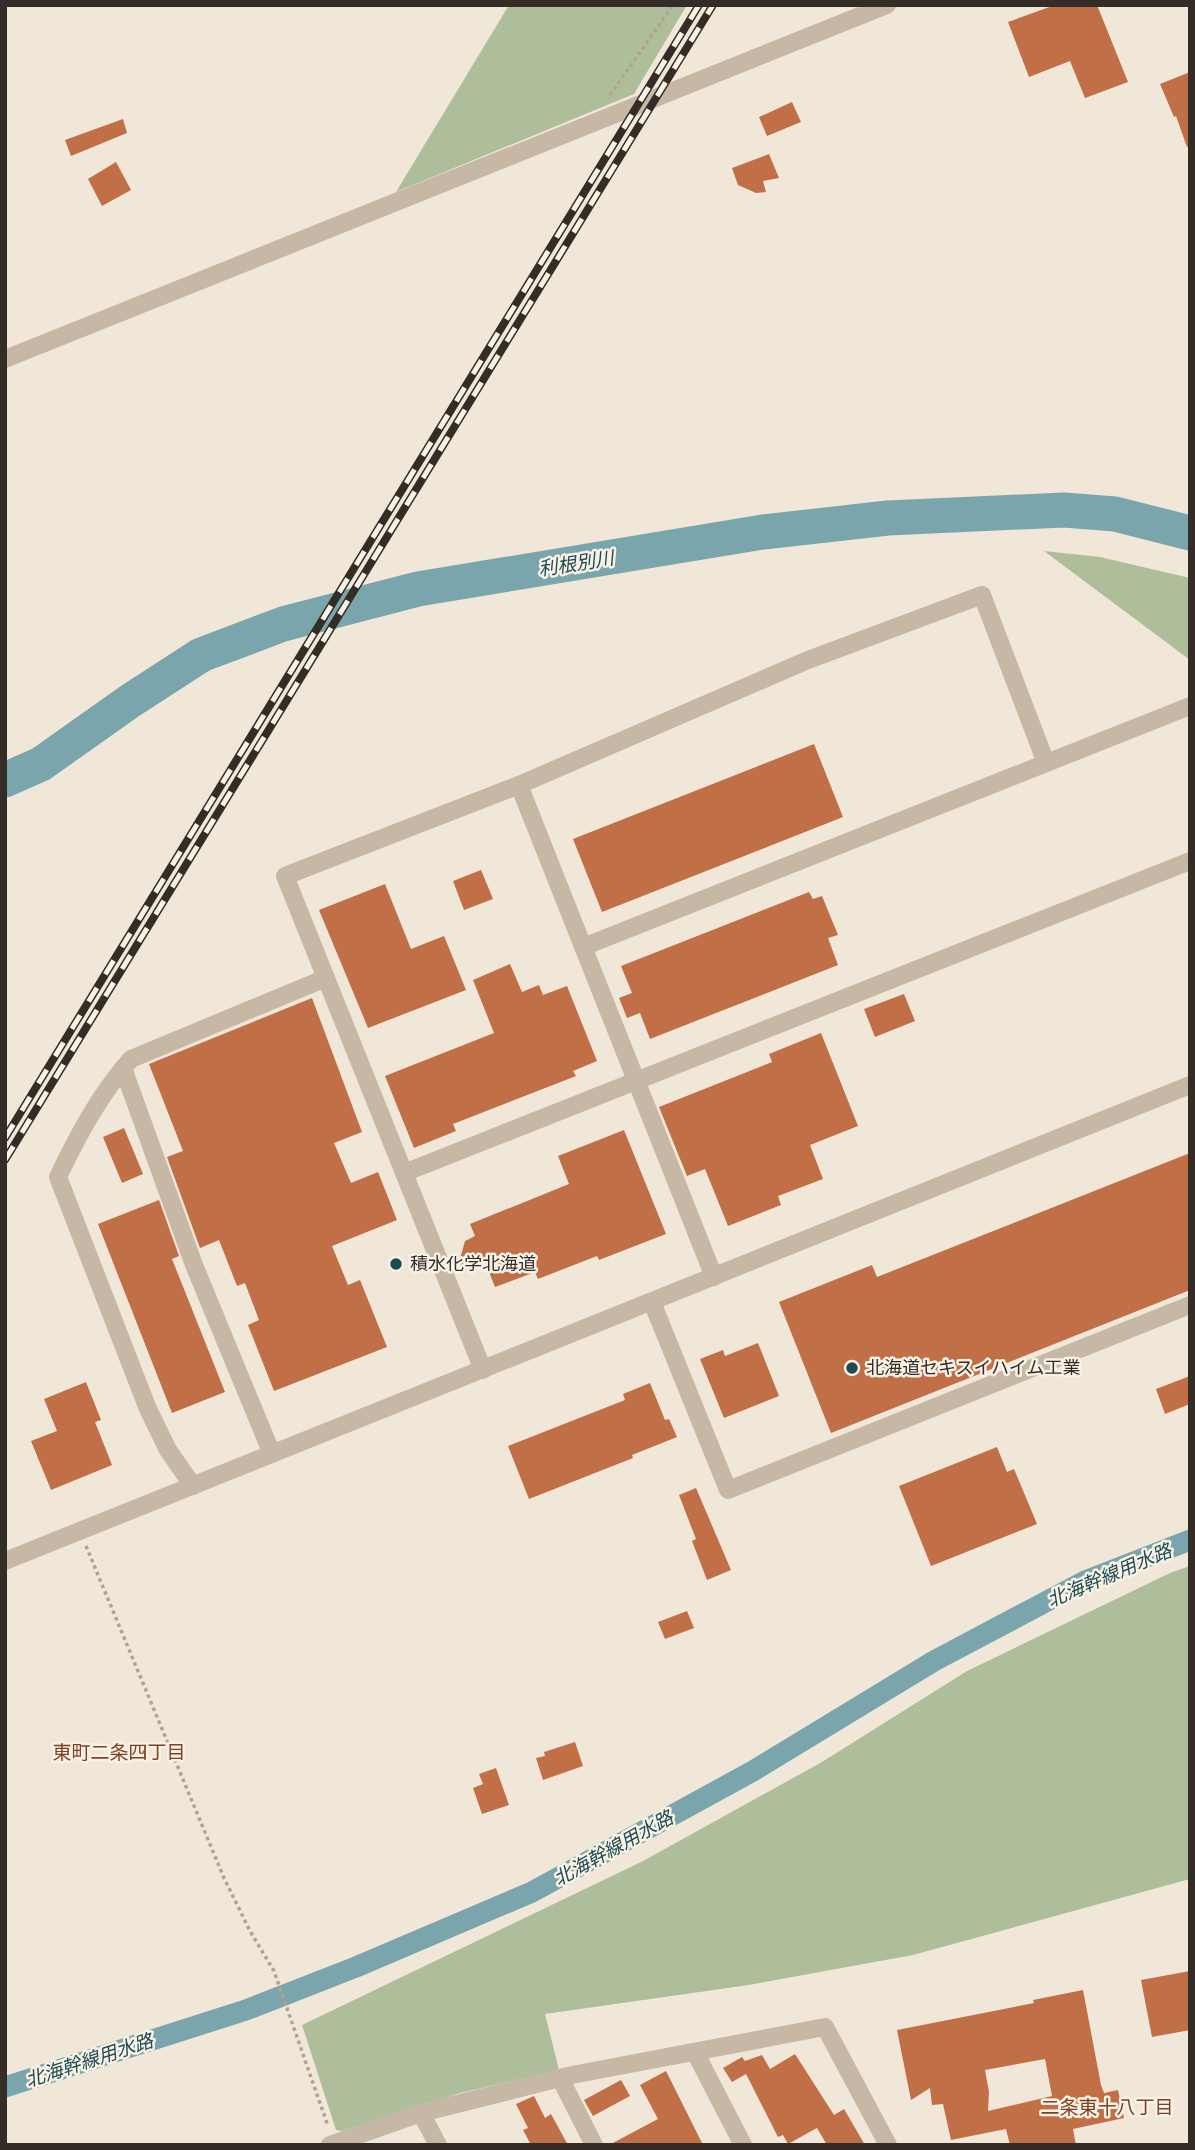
<svg xmlns="http://www.w3.org/2000/svg" width="1195" height="2150" viewBox="0 0 1195 2150" font-family="'Fira Sans','Noto Sans JP',sans-serif">
  <style>
    .green { fill: #afbe9a }
    .lines { fill: none; stroke-linecap: round; stroke-linejoin: round }
    .canal { stroke: #7aa5ac; stroke-width: 21 }
    .river { stroke: #7aa5ac; stroke-width: 35 }
    .building { fill: #c06f47; fill-rule: evenodd }
    .path { stroke: #b3a290; stroke-width: 3.5; stroke-dasharray: 3.5 3.5; stroke-linecap: butt }
    .minor { stroke: #c7b8a6; stroke-width: 18 }
    .rail-casing { stroke: #342c27; stroke-width: 8 }
    .rail { stroke: #f8f1e5; stroke-width: 5; stroke-dasharray: 16; stroke-linecap: butt }
    .poi-dot { fill: #1e4b53; stroke: #f8f1e5; stroke-width: 2.5 }
    .labels { text-anchor: middle; stroke-width: 5; stroke-linejoin: round; paint-order: stroke }
    .poi-label { font-size: 18px; fill: #342c27; stroke: #f8f1e5; text-anchor: start }
    .water-label { font-size: 19px; font-style: italic; fill: #1e4b53; stroke: #f8f1e5 }
    .neighbourhood-label { font-size: 19px; fill: #7f4123; stroke: #f8f1e5 }
  </style>
  <rect width="100%" height="100%" fill="#f0e7d9"/>
  <g class="green">
    <path d="M509,5H687L634,94L396,192Z"/>
    <path d="M1044,551L1100,557L1190,578V660Z"/>
    <path d="M1190,1566V1879L913,1955L749,1985L545,2014L559,2070L460,2093L342,2131L336,2130L302,2025L643,1861L822,1762L967,1671L1170,1573Z"/>
  </g>
  <g class="lines">
    <path class="canal" d="M5,2087L246,2010L356,1967L532,1892L753,1771L934,1661L1085,1581L1190,1540"/>
    <path class="river" d="M5,780L41,764L130,701L201,655L283,624L418,589L763,532L888,518L1064,510L1115,514L1190,533"/>
  </g>
  <g class="building">
    <path d="M1055,5H1097L1128,82L1085,98L1070,61L1029,77L1008,22Z"/>
    <path d="M1190,72V146L1187,147L1176,116L1174,117L1160,84Z"/>
    <path d="M792,102L801,122L767,136L759,117Z"/>
    <path d="M123,119L127,133L71,156L65,140Z"/>
    <path d="M769,154L779,178L763,181L766,192L756,193L738,185L732,168Z"/>
    <path d="M116,162L131,190L102,206L88,179Z"/>
    <path d="M814,744L843,817L602,912L573,839Z"/>
    <path d="M481,870L493,899L464,910L453,881Z"/>
    <path d="M385,884L411,949L444,936L466,990L368,1028L319,910Z"/>
    <path d="M809,892L813,899L822,896L838,935L828,938L838,965L650,1039L640,1013L627,1018L619,998L632,993L621,966Z"/>
    <path d="M510,964L522,992L539,985L543,995L567,986L597,1061L573,1071L576,1076L453,1124L456,1131L414,1148L385,1076L494,1033L473,980Z"/>
    <path d="M904,994L915,1021L875,1037L864,1009Z"/>
    <path d="M312,998L362,1132L334,1143L351,1183L378,1172L397,1220L332,1246L348,1285L360,1280L387,1347L274,1391L248,1325L259,1320L245,1283L237,1286L219,1240L200,1248L167,1157L183,1151L149,1064Z"/>
    <path d="M821,1033L858,1126L810,1145L823,1179L778,1196L781,1205L728,1226L705,1169L687,1176L659,1107L772,1062L769,1054Z"/>
    <path d="M124,1128L143,1174L122,1183L103,1137Z"/>
    <path d="M624,1130L666,1234L599,1260L597,1256L538,1279L535,1272L495,1287L485,1262L461,1271L460,1259L465,1241L475,1236L470,1224L569,1184L558,1156Z"/>
    <path d="M1190,1153V1290L831,1433L779,1302L872,1265L877,1277Z"/>
    <path d="M159,1200L179,1256L172,1259L225,1392L172,1413L98,1224Z"/>
    <path d="M758,1343L779,1396L724,1418L700,1359L723,1350L725,1356Z"/>
    <path d="M1190,1376V1404L1165,1414L1156,1389Z"/>
    <path d="M86,1382L101,1420L95,1422L112,1465L51,1490L31,1441L57,1431L44,1399Z"/>
    <path d="M650,1383L665,1420L669,1419L677,1437L632,1455L633,1458L529,1499L508,1446L625,1400L623,1394Z"/>
    <path d="M997,1447L1007,1472L1014,1469L1037,1524L931,1566L899,1486Z"/>
    <path d="M696,1488L731,1570L707,1580L692,1541L696,1539L679,1495Z"/>
    <path d="M687,1611L694,1628L665,1639L658,1622Z"/>
    <path d="M575,1742L583,1766L543,1780L536,1758L545,1756L544,1752Z"/>
    <path d="M496,1768L509,1805L482,1814L473,1788L483,1784L479,1774Z"/>
    <path d="M1190,1971V2030L1152,2037L1141,1980Z"/>
    <path d="M1083,1990L1101,2085L1104,2093L1118,2090L1124,2118L1073,2129L1076,2145H1010L1006,2129L951,2140L943,2104L932,2105L930,2088L911,2100L897,2030L1034,2003L1033,2000ZM1045,2059L1052,2096L988,2111L989,2092L985,2070Z"/>
    <path d="M795,2054L834,2115L844,2109L865,2145H827L817,2128L788,2144L783,2135L778,2137L746,2074L732,2082L723,2068L742,2057L745,2061L762,2055L770,2069Z"/>
    <path d="M666,2071L703,2145H609L658,2119L640,2085Z"/>
    <path d="M621,2080L630,2096L593,2116L584,2100Z"/>
    <path d="M534,2096L545,2118L551,2114L568,2145H531L523,2130L528,2128L516,2104Z"/>
  </g>
  <g class="lines">
    <g class="path">
      <path d="M610,95L673,5"/>
      <path d="M86,1546L224,1878L250,1931L274,1971L328,2126"/>
    </g>
    <g class="minor">
      <path d="M5,359L887,5"/>
      <path d="M519,785L808,660L982,595L1046,763"/>
      <path d="M583,947L1190,706"/>
      <path d="M123,1068L194,1265L272,1454"/>
      <path d="M404,1173L1190,861"/>
      <path d="M652,1302L728,1490L1190,1305"/>
      <path d="M483,1370L285,876L519,785L714,1277"/>
      <path d="M193,1486L168,1450L148,1409L58,1177C78,1135 100,1094 131,1059L326,978"/>
      <path d="M5,1561L1190,1085"/>
      <path d="M695,2052L743,2145"/>
      <path d="M560,2078L594,2145"/>
      <path d="M421,2113L438,2145"/>
      <path d="M330,2145L421,2113L572,2075L825,2027L888,2145"/>
    </g>
    <g class="rail-casing">
      <g id="rail">
        <path d="M5,1138L699,5"/>
        <path d="M5,1160L713,5"/>
      </g>
    </g>
    <use href="#rail" class="rail"/>
  </g>
  <g class="poi-dot">
    <circle cx="396" cy="1264" r="7"/>
    <circle cx="852" cy="1368" r="7"/>
  </g>
  <g class="labels">
    <g class="poi-label">
      <text x="410" y="1270">積水化学北海道</text>
      <text x="866" y="1374">北海道セキスイハイム工業</text>
    </g>
    <g class="water-label">
      <text transform="translate(576 563) rotate(-9)" y="7">利根別川</text>
      <text transform="translate(1109 1575) rotate(-23)" y="7">北海幹線用水路</text>
      <text transform="translate(613 1848) rotate(-29)" y="7">北海幹線用水路</text>
      <text transform="translate(89 2060) rotate(-18)" y="7">北海幹線用水路</text>
    </g>
    <g class="neighbourhood-label">
      <text x="119" y="1759">東町二条四丁目</text>
      <text x="1107" y="2114">二条東十八丁目</text>
    </g>
  </g>
  <rect width="1195" height="2150" fill="none" stroke="#342c27" stroke-width="14"/>
</svg>
